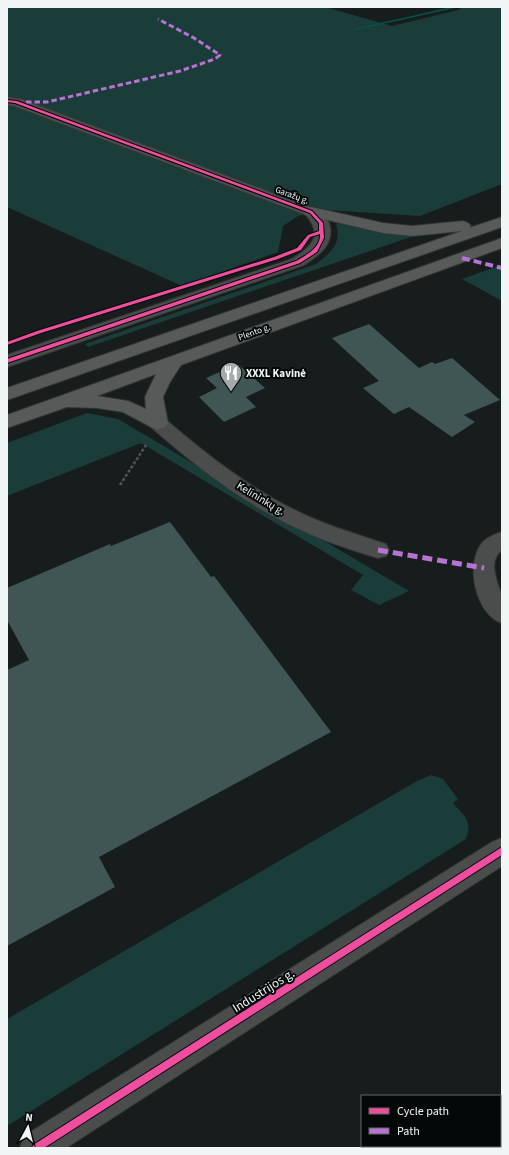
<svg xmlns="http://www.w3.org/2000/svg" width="509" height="1155" viewBox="0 0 509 1155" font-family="'Source Sans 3',sans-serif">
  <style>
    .green { fill: #1a3d39 }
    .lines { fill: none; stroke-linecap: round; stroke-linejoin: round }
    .stream { fill: #02534b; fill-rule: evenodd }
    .building { fill: #3f5654 }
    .minor-casing { stroke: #323635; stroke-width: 2 }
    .highway-casing { stroke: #323635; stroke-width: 2 }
    .path { stroke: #515554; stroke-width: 2.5; stroke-dasharray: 3 2; stroke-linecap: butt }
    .minor { fill: #4b4d4d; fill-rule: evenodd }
    .highway { fill: #585a5a; fill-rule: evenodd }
    .quiet-far2 { stroke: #b673d3; stroke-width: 3; stroke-dasharray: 5.5 3; stroke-linecap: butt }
    .quiet-far1 { stroke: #b673d3; stroke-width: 4; stroke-dasharray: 8 4; stroke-linecap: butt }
    .quiet { stroke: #b673d3; stroke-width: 5; stroke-dasharray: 10 5; stroke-linecap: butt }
    .cycleway-casing { stroke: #050808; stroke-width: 2 }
    .cycleway { fill: #ef4d9e; fill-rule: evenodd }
    .labels { text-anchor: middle; stroke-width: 4; stroke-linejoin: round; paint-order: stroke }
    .far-street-label { font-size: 9px; fill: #eff6f5; stroke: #050808 }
    .poi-label { font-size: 11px; font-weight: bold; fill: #eff6f5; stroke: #050808; text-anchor: start }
    .street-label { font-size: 11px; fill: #eff6f5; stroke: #050808 }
    .near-street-label { font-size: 13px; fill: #eff6f5; stroke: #050808 }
  </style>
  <rect width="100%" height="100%" fill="#171d1c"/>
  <g class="green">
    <path d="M7,7H325L392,26L458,10L463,7H502V184L420,216L327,210L298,216L283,226L278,252L182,286L7,207Z"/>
    <path d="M341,222L377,232L414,236L88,347L85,344L316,264C331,252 342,244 336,224Z"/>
    <path d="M502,265V301L462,279Z"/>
    <path d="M87,413L118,419L409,591L379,605L351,590L363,575L141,443L7,496V443Z"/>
    <path d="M431,775L443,779L458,799L453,803C464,816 473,821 466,839L7,1126V1019L417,781Z"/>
  </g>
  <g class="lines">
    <path class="stream" d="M451,7H459L356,30L354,29Z"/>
  </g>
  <g class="building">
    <path d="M369,324L419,368L432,362L435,364L452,358L500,400L464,415L475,422L452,437L409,407L394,414L363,388L379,381L332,338Z"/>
    <path d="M238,364L265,388L246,397L256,407L224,422L199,397L217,388L206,378Z"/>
    <path d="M170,522L211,577L214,576L331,732L99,857L115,887L7,946V670L29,660L7,620V588L110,544L111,546Z"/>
  </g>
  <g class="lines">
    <g class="minor-casing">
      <g id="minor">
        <path d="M7,97L21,99L316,209C320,213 327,218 329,223C336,244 318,256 304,265L7,367V355L292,259C311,247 324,236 306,215L14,106L7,105Z"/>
        <path d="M158,417L165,419C208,456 253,491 305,515C331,527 359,535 386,544L389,550L386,556L378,558C348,549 318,539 290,525C239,500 194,465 151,427L148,423L151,419Z"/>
        <path d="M502,532V550C486,562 499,584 502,597C504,605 502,615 502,623C476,615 464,563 483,542C488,537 495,534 502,532Z"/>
        <path d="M502,838V866L66,1148H20L24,1136L492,842Z"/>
      </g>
    </g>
    <g class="highway-casing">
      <g id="highway">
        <path d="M311,207L383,223L412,226L463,221L468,223L471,226L469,228L502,217V227L7,400V388L462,231L412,236L383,233L306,215L303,212L306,209Z"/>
        <path d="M502,238V248L181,365L170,382L163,397L168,423L165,427L158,429L151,427L123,412L97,408L67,407L7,428V415ZM156,374L145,397L146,409L128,401L97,396Z"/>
      </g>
    </g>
    <path class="path" d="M120,485L146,445"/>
    <use href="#minor" class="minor"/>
    <use href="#highway" class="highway"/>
    <path class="quiet-far2" d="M26,102H47L180,71L215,59L220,55L194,38L158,19"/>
    <path class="quiet-far1" d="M462,258L502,268"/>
    <path class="quiet" d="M378,550L484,568"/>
    <g class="cycleway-casing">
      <g id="cycleway">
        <path d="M7,100L17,101L312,211L323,223L324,238L317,252L300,263L7,363V359L296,261C306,255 321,248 320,234L310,237L301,250L278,259L41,333L7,345V342L37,331L274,257L297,248L308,235L319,231V223L310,213L15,103L7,102Z"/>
        <path d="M502,847V855L44,1148H32L33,1145Z"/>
      </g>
    </g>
    <use href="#cycleway" class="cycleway"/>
  </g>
  <defs>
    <g id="restaurant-pin" transform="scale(1.15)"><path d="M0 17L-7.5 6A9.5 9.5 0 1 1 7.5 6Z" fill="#a3aaa9" stroke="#050808"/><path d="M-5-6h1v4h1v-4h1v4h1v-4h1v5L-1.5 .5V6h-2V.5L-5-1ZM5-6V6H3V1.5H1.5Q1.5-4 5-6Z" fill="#fff"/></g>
  </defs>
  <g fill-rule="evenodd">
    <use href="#restaurant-pin" x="231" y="373"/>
  </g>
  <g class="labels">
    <g class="far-street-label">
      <text transform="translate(292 195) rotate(20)" y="3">Garažų g.</text>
      <text transform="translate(254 332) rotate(-20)" y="3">Plento g.</text>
    </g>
    <g class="poi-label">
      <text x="246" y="377">XXXL Kavinė</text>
    </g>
    <g class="street-label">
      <text transform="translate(261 498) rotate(31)" y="4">Kelininkų g.</text>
    </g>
    <g class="near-street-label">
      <text transform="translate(263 990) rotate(-32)" y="5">Industrijos g.</text>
    </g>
  </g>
  <rect width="509" height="1155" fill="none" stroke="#eff6f5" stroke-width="16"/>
  <rect x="361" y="1095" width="140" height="52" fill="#050808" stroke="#636767"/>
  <rect x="369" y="1108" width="20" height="6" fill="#ef4d9e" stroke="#636767"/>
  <text x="397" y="1115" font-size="12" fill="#eff6f5">Cycle path</text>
  <rect x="369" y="1128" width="20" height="6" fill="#b673d3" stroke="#636767"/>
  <text x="397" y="1135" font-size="12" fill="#eff6f5">Path</text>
  <g transform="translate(28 1127) rotate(7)" stroke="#050808" stroke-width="3" paint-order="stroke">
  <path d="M0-3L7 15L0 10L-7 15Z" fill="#eff6f5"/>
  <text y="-6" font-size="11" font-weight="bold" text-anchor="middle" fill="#eff6f5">N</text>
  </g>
</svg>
